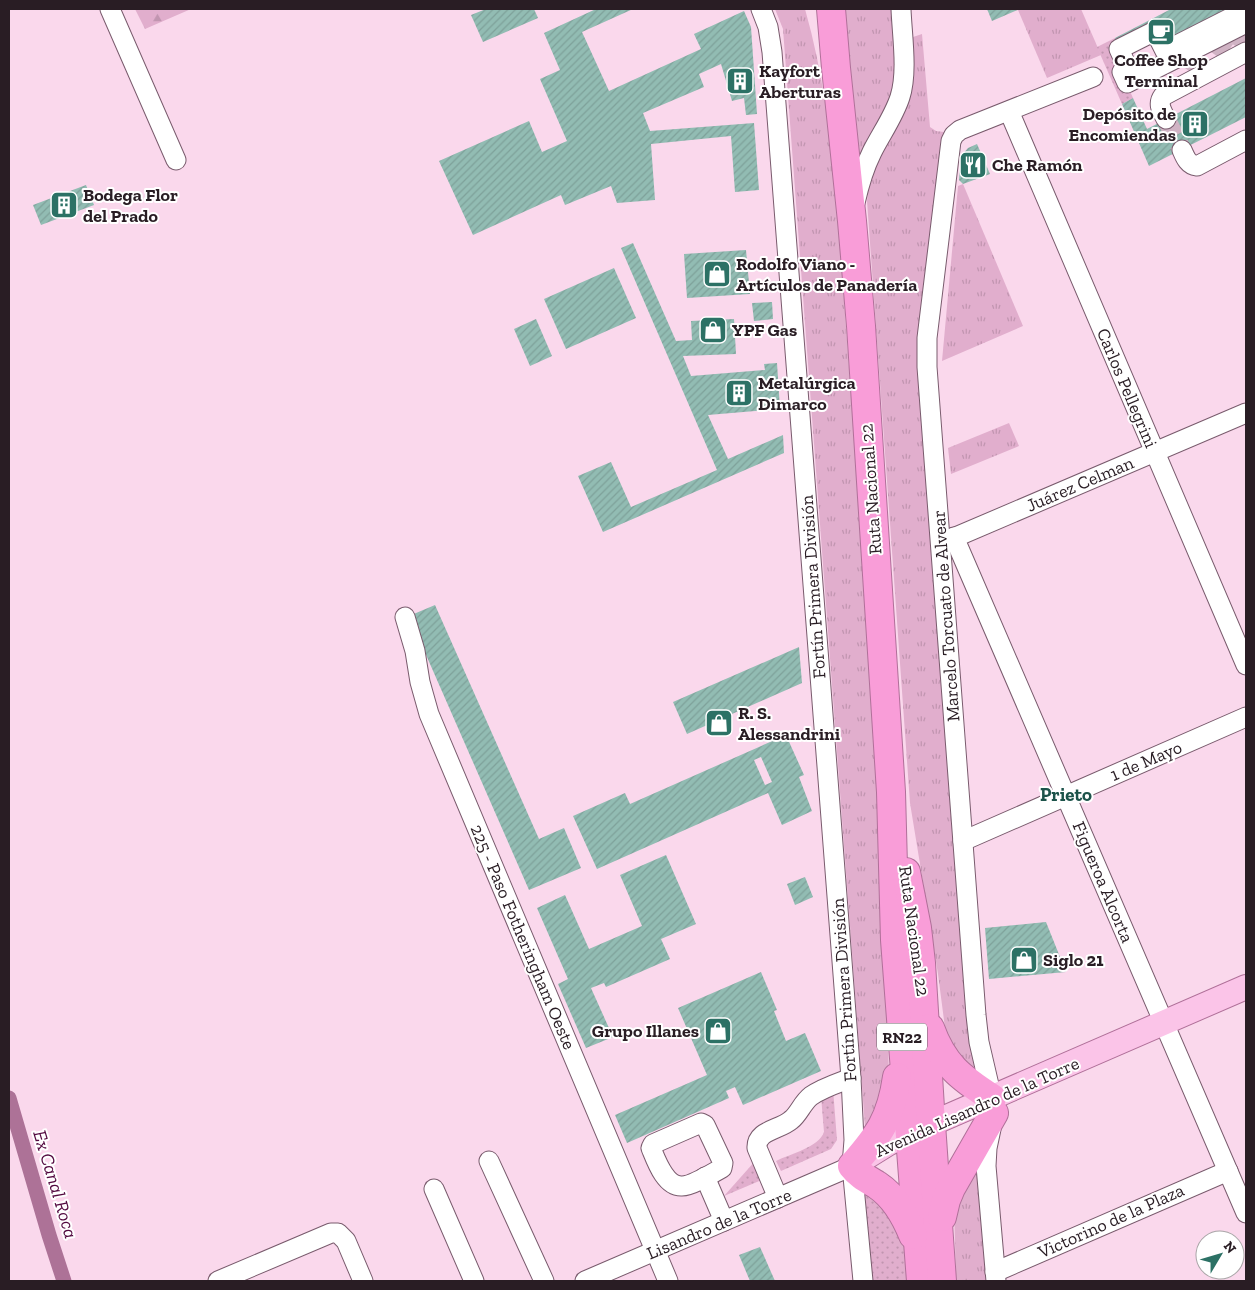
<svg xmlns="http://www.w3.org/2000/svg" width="1255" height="1290" viewBox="0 0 1255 1290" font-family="'Zilla Slab',serif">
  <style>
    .grass { fill: url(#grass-tufts) }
    .forest { fill: url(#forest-firs) }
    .park { fill: url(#park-dots) }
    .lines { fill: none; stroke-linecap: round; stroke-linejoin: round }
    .canal { stroke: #ad7297; stroke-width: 15 }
    .building { fill: url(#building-hatch); fill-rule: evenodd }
    .minor-tunnel { stroke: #d0b3c4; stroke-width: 19; stroke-dasharray: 19 9; stroke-linecap: butt }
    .minor-casing { stroke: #795b6d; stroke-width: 21 }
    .major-casing { stroke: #b07099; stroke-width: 26 }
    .highway-casing { stroke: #b07099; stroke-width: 30 }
    .minor { stroke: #fff; stroke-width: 19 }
    .major { stroke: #fbc4e8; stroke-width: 24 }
    .highway { stroke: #f99dd8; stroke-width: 28 }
    .labels { text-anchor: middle; stroke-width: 4; stroke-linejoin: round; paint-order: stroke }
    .shield { fill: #fff; stroke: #696166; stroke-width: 1 }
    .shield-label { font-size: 16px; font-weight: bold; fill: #291d24 }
    .poi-label { font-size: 18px; font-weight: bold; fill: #291d24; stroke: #fff; text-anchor: start }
    .street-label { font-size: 18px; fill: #291d24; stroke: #fff }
    .neighbourhood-label { font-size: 19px; font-weight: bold; fill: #1c534a; stroke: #fff }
    .water-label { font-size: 19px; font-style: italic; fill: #52083f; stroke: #fff }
  </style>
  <defs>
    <pattern id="grass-tufts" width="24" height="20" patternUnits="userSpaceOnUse" patternTransform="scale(1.25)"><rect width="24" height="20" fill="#e1aecd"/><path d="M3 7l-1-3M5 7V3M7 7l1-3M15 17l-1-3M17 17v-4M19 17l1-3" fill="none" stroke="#c195b0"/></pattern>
    <pattern id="forest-firs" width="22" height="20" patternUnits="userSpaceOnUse" patternTransform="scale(1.25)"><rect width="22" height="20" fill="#e1aecd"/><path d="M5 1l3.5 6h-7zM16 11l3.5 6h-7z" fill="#c195b0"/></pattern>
    <pattern id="park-dots" width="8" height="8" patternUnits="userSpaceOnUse" patternTransform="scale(1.25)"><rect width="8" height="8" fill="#e1aecd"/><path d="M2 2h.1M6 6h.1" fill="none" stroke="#c195b0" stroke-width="1.8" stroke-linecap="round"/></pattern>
    <pattern id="building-hatch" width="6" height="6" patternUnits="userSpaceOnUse" patternTransform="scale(1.25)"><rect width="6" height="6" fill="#92bcb3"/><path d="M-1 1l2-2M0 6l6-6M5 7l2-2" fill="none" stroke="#7ea19a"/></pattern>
  </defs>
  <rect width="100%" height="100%" fill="#fad8ec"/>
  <g class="grass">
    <path d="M775,9H805C823,72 831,138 837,203L883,835L889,1081L866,1140L783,29Z"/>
    <path d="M841,9H894L898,84L858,167Z"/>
    <path d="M1020,9H1081L1101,55L1047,78L1018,10Z"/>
    <path d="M922,34L930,127L936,131L944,132L920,335L919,352L974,1066L973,1069L955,1059L945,1028L938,974L910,803L867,201L869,183L912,65L913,37Z"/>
    <path d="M963,184L1023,326L942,361L958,186Z"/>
    <path d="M1009,423L1019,446L951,474L948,448Z"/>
    <path d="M977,1158L991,1281H956L954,1207Z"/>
  </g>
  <path class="forest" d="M135,9H191L145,29Z"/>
  <g class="park">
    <path d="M1115,38L1128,69L1122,73L1133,98L1122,104L1097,47Z"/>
    <path d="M833,1089L837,1140L831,1149L781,1171L776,1161C790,1154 819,1147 824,1132L821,1096Z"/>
    <path d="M756,1160L764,1179L724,1196Z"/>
    <path d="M861,1192C869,1198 877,1203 883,1209C904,1228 907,1255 910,1281H869Z"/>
  </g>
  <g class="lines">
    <path class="canal" d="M9,1098L49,1235L64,1281"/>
  </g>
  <g class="building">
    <path d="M486,9H534L538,18L483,42L471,15Z"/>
    <path d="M596,9H633L582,32L609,91L701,49L694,34L744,11L751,27L757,114L746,115L744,98L732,101L721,64L699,74L704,87L643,113L650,131L754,123L759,190L735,192L731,136L651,144L655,200L617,203L611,186L565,205L561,195L473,235L439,161L529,121L542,152L567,141L540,79L560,70L544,33Z"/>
    <path d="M987,9H1020L992,21Z"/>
    <path d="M1171,9H1246L1170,61L1155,31L1119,49L1115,38Z"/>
    <path d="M1246,78V117L1149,166L1122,104L1133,98L1147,129Z"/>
    <path d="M977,144L990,174L963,184L959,180L961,156L968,148Z"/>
    <path d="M86,185L94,205L41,225L33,205Z"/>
    <path d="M633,243L676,341L692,340L691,321L734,319L736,354L683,356L691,376L765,370L764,364L777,363L780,409L708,415L728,459L783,435L784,453L603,532L578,476L611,462L631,507L717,470L621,248Z"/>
    <path d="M746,250L750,294L687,298L684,254Z"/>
    <path d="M614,268L636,318L566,349L544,299Z"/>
    <path d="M772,302L773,319L754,321L752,303Z"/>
    <path d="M536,319L552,356L530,366L514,329Z"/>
    <path d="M435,605L539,839L564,828L581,868L529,890L409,616Z"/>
    <path d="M799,647L802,683L687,734L673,702Z"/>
    <path d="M786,735L804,775L799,777L812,811L782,825L768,793L597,869L573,816L625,793L630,804ZM761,757L772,782L765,785L754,760Z"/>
    <path d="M666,855L696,924L661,939L670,959L606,987L604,983L591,988L613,1037L586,1048L558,984L568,979L537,908L565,895L589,949L642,926L620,875Z"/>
    <path d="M805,877L813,897L795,905L787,884Z"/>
    <path d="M1046,922L1066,972L989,979L985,928Z"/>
    <path d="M761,972L777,1010L774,1011L786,1041L805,1033L821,1071L743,1105L735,1087L726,1091L729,1098L627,1143L615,1115L707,1075L678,1008Z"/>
    <path d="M760,1247L775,1281H750L739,1255Z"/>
  </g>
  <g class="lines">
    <g class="minor-tunnel">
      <path d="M1231,31L1246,42"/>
      <path d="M1212,41L1236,58"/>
      <path d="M1183,55L1207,72"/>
      <path d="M1166,119L1182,150"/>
    </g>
    <g class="minor-casing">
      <g id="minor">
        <path d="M110,9L176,160"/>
        <path d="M761,9L768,27L772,52L851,1078L854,1140L852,1166L863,1281"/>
        <path d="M1246,10L1165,51L1155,31L1119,49L1128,69L1122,72L1127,83L1246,23"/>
        <path d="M1009,111L1246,665"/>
        <path d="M1166,119C1162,111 1157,104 1163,96L1246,52"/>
        <path d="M1182,150C1185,157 1188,165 1197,166L1246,140"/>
        <path d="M855,203C859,185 864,168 872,152C881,134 894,116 900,97C908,72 902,35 901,9"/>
        <path d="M954,537L1246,1213"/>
        <path d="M944,542L1246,413"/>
        <path d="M405,617L415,651L420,682L429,714L668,1281"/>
        <path d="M963,841L1246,717"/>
        <path d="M992,1098L979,1042L976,1015L927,367V338L951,141L954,135L960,130L1093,77"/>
        <path d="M701,1123L705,1125L706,1127L723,1163L722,1168C713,1173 692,1186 682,1186C665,1187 656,1160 651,1148L653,1144Z"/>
        <path d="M991,1129L987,1148L986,1166L996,1281"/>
        <path d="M489,1161L544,1281"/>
        <path d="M705,1177L724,1221"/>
        <path d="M434,1189L474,1281"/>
        <path d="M778,1198L757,1148C756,1130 780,1130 791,1120C799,1114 802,1103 811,1096C822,1088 838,1083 851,1078"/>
        <path d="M995,1272L1228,1171"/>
        <path d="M218,1281L331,1233H338L346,1241L363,1281"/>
        <path d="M585,1281L852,1166"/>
      </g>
    </g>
    <g class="major-casing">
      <path id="major" d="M860,1161L889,1143L903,1136L1246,987"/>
    </g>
    <g class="highway-casing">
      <g id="highway">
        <path d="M831,9L836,68L852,221L861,326L891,792L895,940L921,1281"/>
        <path d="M906,872L917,928L921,963L931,1124L942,1281"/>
        <path d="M930,1028C943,1065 961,1078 992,1098"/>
        <path d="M897,1077C891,1119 879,1135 852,1166C859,1175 867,1179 877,1185C895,1197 905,1215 913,1235"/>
        <path d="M942,1217L946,1200L951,1188L994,1113"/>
      </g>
    </g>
    <use href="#minor" class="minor"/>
    <use href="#major" class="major"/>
    <use href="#highway" class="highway"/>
  </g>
  <defs>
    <g id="cafe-square" transform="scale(1.4375)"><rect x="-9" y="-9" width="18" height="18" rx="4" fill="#2c7165" stroke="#fff"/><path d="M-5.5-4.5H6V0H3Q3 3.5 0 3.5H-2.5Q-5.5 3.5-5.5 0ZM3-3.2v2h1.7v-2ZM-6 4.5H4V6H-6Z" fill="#fff"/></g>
    <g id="building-square" transform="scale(1.4375)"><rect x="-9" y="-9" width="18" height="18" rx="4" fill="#2c7165" stroke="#fff"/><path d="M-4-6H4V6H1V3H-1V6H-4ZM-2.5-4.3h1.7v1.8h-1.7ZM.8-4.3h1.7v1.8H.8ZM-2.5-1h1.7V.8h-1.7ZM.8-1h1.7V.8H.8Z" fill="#fff"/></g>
    <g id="restaurant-square" transform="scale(1.4375)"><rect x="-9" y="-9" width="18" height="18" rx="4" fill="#2c7165" stroke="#fff"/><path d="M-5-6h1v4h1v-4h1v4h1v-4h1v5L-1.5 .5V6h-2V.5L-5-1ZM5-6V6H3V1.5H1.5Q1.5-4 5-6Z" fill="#fff"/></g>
    <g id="shop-square" transform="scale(1.4375)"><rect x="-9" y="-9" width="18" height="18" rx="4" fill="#2c7165" stroke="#fff"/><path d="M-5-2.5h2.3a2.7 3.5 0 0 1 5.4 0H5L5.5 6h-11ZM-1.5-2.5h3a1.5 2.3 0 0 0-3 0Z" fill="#fff"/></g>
  </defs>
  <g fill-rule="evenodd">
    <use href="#cafe-square" x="1161" y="32"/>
    <use href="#building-square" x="740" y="81"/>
    <use href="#building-square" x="1195" y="124"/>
    <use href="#restaurant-square" x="973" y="165"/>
    <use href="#building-square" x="64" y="205"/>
    <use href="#shop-square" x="717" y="274"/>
    <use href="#shop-square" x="713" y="330"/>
    <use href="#building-square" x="739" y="393"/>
    <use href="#shop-square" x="719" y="723"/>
    <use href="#shop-square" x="1024" y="960"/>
    <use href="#shop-square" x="718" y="1031"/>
  </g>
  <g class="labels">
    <rect class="shield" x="877" y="1023.5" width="50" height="27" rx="4"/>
    <g class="shield-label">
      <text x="902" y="1043">RN22</text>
    </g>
    <g class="poi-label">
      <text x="1161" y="66" text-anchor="middle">Coffee Shop<tspan x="1161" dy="21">Terminal</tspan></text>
      <text x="759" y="77">Kayfort<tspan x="759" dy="21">Aberturas</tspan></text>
      <text x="1176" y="120" text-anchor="end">Depósito de<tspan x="1176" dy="21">Encomiendas</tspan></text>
      <text x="992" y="171">Che Ramón</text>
      <text x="83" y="201">Bodega Flor<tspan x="83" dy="21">del Prado</tspan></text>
      <text x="736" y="270">Rodolfo Viano -<tspan x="736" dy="21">Artículos de Panadería</tspan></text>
      <text x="732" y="336">YPF Gas</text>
      <text x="758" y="389">Metalúrgica<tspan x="758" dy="21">Dimarco</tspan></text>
      <text x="738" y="719">R. S.<tspan x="738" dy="21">Alessandrini</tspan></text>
      <text x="1043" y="966">Siglo 21</text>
      <text x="699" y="1037" text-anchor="end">Grupo Illanes</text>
    </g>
    <g class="street-label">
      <text transform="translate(1127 388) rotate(67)" y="6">Carlos Pellegrini</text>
      <text transform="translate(1080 484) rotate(-23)" y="6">Juárez Celman</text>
      <text transform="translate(871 489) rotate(-94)" y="6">Ruta Nacional 22</text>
      <text transform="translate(813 587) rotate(-94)" y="6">Fortín Primera División</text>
      <text transform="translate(946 616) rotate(-94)" y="6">Marcelo Torcuato de Alvear</text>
      <text transform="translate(1146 761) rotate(-23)" y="6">1 de Mayo</text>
      <text transform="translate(1103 882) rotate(67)" y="6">Figueroa Alcorta</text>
      <text transform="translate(914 931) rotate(82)" y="6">Ruta Nacional 22</text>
      <text transform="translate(523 937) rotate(67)" y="6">225 - Paso Fotheringham Oeste</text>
      <text transform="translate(844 990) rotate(-94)" y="6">Fortín Primera División</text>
      <text transform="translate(977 1107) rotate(-24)" y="6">Avenida Lisandro de la Torre</text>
      <text transform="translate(1111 1221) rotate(-24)" y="6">Victorino de la Plaza</text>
      <text transform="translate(719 1224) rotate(-23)" y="6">Lisandro de la Torre</text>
    </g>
    <g class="neighbourhood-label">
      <text x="1066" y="801">Prieto</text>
    </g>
    <g class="water-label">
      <text transform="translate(56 1184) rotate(73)" y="7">Ex Canal Roca</text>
    </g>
  </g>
  <rect width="1255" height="1290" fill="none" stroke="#291d24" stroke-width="20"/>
  <g transform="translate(1220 1255) rotate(52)"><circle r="24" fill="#ffffff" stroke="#a9a5a7"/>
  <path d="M0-4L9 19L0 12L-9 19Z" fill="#2c7165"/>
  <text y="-8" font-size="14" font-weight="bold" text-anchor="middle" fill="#291d24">N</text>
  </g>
</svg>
